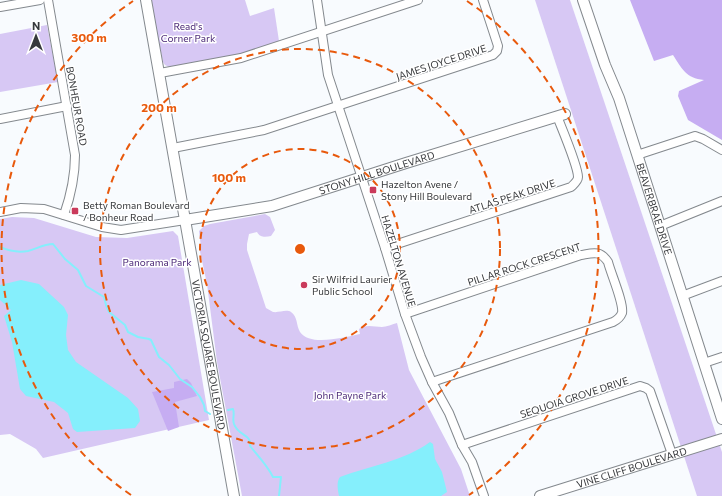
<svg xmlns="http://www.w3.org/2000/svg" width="722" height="496" viewBox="0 0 722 496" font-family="Commissioner,sans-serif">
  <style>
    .green { fill: #d7c8f4 }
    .forest { fill: #c6adf2 }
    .water { fill: #85effc }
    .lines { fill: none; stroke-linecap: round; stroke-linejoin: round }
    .stream { stroke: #85effc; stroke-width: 2 }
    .minor-casing { stroke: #84898e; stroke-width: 10 }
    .tertiary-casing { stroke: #84898e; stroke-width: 12 }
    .minor { stroke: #fff; stroke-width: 8 }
    .tertiary { stroke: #fff; stroke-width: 10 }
    .ring { fill: none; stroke: #e8590c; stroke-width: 2; stroke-dasharray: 7 5 }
    .poi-dot { fill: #ca3a5b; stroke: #fff; stroke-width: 1.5 }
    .labels { text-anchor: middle; stroke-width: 3; stroke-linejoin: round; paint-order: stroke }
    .park-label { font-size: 10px; fill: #4b2877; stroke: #fff }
    .street-label { font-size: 10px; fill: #37393c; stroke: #fff }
    .poi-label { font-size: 10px; fill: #37393c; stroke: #fff; text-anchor: start }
    .centre { fill: #e8590c; stroke: #fff; stroke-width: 2 }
    .ring-label { font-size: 12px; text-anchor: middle; font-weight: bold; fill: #e8590c; stroke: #fff; stroke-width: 3; stroke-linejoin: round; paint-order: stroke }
  </style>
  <rect width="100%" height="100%" fill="#f8fbfe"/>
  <g class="green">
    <path d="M150,0H245L250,16L274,8L279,41L237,55L169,67L165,65L163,62Z"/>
    <path d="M535,0H570L722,452V496H697Z"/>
    <path d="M47,25L58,82L0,92V34Z"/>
    <path d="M265,214L270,217L275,230L271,236C266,237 260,238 257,232L249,234L247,244V250L266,308L273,312C279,313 286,309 291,312C298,317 296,325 300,332C310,347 345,337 360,334L359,329C366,324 374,327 382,327C386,327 393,324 397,323L409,370L461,469L470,496H242L217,362L207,284L199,247H201L199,231L204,226L210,224Z"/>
    <path d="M12,217L34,218L96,237L127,238L173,231L178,236L209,420L43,458L36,449L10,434L0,435V219Z"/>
  </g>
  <g class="forest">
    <path d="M630,0H722V140L688,120L678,96L679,91L704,80C686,78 682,69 673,55L654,61Z"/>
    <path d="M187,379L191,383L197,396L175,402L179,427L168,431L152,392L174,388V382Z"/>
  </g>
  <g class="water">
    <path d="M21,280L39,284L64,307L68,315L66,335L68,350L76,362L128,398L138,409L140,421L135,428L77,432L73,429L68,413L54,402L26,396L20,389L12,342L4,316L11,310L0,300V285Z"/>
    <path d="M430,442L433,444L435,459L442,472L447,492L441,496H339C338,490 336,482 340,477C370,466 404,461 430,442Z"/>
  </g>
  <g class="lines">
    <g class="stream">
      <path d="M0,247C9,251 18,253 28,251C36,249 44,244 53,244L65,259L78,270L86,286L104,297L106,305L109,312L125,325L128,332L138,337L149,339L151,340L159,357L169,365L180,379L192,387L200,397L204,405L205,411L210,414"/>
      <path d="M228,410L233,409C235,414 232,419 234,424C238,436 252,434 250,446C258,456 267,465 273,477H281L279,496"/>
    </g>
    <g class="minor-casing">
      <g id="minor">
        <path d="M48,0L75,155C75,175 71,195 64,215"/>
        <path d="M317,0L328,75L385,248L405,314L421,357L432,382L449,413L462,445L472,462L484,496"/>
        <path d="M0,7L40,0"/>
        <path d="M160,73L241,58L418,0"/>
        <path d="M0,119L67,106"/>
        <path d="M173,148L264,130L493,55L497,51L498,46L483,0"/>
        <path d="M637,155L695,136L703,139L722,150"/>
        <path d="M0,212L21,208L44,209L102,227L121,230L185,220"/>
        <path d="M660,226L722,201"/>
        <path d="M385,248L571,187C574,184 578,181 578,177C578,166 562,129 557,116"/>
        <path d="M682,296L722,281"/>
        <path d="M405,314L581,255C593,253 600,250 608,262C611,274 624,303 622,313C620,318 617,320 613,322L432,382"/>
        <path d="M704,363L722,357"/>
        <path d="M462,445L640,386L646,388L650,391L672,454"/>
      </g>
    </g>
    <g class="tertiary-casing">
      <g id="tertiary">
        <path id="s1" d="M146,0L234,496"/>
        <path id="s2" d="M583,0L605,65L619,98L722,419"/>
        <path id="s3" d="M185,220L272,206L406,163L565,114"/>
        <path id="s4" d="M540,496L722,439"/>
      </g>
    </g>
    <use href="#minor" class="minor"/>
    <use href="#tertiary" class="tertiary"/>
  </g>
  <g class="ring">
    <circle cx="300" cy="249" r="100"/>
    <circle cx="300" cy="249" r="200"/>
    <path d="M131 495A299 299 0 0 1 133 1M467 1A299 299 0 0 1 469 495"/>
  </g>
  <g class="poi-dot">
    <rect x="369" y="186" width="8" height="8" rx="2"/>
    <rect x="71" y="207" width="8" height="8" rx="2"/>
    <circle cx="304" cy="285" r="4"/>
  </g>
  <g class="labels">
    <g class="park-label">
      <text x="188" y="30">Read's<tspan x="188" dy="12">Corner Park</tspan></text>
      <text x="157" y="266">Panorama Park</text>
      <text x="350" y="399">John Payne Park</text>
    </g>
    <g class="street-label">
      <text transform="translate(441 62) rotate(-18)" y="4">JAMES JOYCE DRIVE</text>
      <text transform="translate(77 106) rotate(80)" y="4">BONHEUR ROAD</text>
      <text dy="4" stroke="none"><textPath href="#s3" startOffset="198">STONY HILL BOULEVARD</textPath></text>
      <text transform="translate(512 196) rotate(-18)" y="4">ATLAS PEAK DRIVE</text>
      <text dy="4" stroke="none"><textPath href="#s2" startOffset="221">BEAVERBRAE DRIVE</textPath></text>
      <text transform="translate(399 261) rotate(73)" y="4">HAZELTON AVENUE</text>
      <text transform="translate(524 264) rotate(-18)" y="4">PILLAR ROCK CRESCENT</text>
      <text dy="4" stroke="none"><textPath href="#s1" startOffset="360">VICTORIA SQUARE BOULEVARD</textPath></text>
      <text transform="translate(574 397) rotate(-18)" y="4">SEQUOIA GROVE DRIVE</text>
      <text dy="4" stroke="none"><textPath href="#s4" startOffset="96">VINE CLIFF BOULEVARD</textPath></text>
    </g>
    <g class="poi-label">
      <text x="381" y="188">Hazelton Avene /<tspan x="381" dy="12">Stony Hill Boulevard</tspan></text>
      <text x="83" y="209">Betty Roman Boulevard<tspan x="83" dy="12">/ Bonheur Road</tspan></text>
      <text x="312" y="283">Sir Wilfrid Laurier<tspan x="312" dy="12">Public School</tspan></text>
    </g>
  </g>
  <circle cx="300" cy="249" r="6" class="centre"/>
  <g class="ring-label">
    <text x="89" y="42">300 m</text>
    <text x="159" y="112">200 m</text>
    <text x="229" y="182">100 m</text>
  </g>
  <g transform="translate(36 36)" stroke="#ffffff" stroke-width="3" paint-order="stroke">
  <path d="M0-3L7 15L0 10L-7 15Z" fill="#37393c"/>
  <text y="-6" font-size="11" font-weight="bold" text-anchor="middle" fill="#37393c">N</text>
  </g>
</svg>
